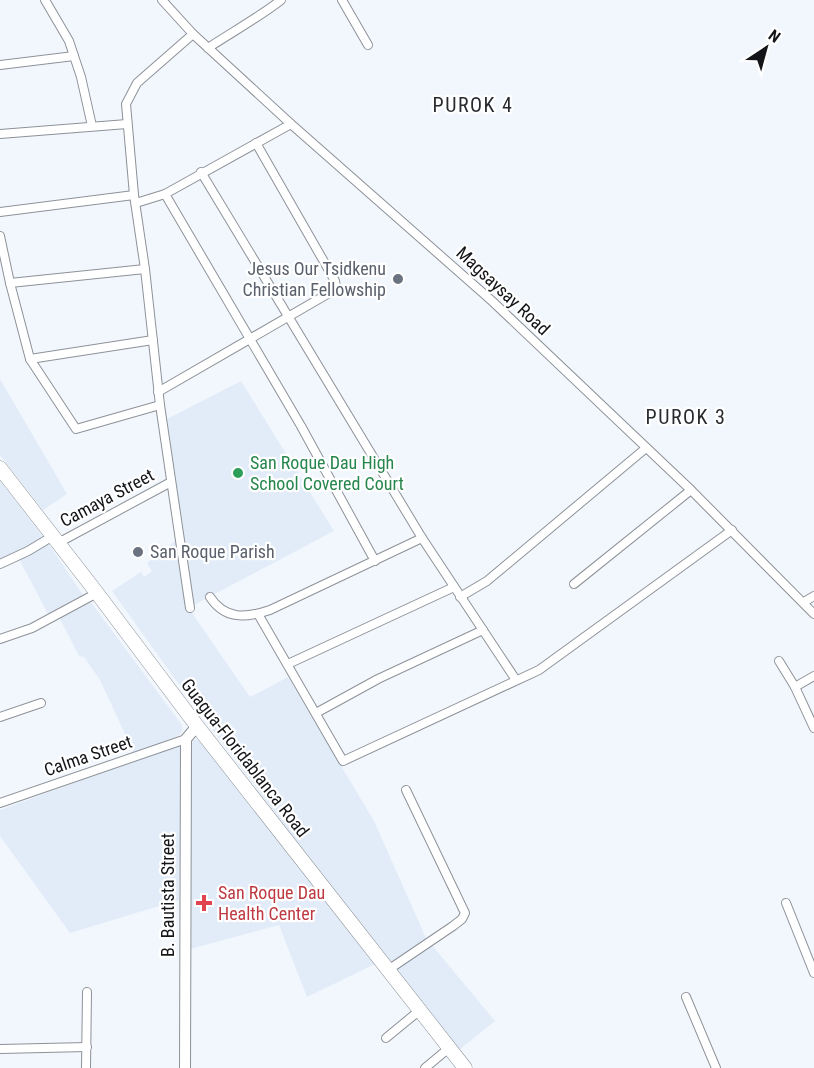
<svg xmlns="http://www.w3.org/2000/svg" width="814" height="1068" viewBox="0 0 814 1068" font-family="'Roboto Condensed',sans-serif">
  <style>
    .built { fill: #e2ecf8 }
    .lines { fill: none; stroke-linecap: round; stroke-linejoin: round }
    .minor-casing { stroke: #8d9298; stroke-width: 10 }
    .tertiary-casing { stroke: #8d9298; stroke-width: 12 }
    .primary-casing { stroke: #8d9298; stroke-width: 15 }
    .minor { stroke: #fff; stroke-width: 8 }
    .tertiary { stroke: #fff; stroke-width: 10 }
    .primary { stroke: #fff; stroke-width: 14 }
    .worship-dot { fill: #6b7280; stroke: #fff; stroke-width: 2 }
    .leisure-dot { fill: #2e9e5b; stroke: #fff; stroke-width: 2 }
    .health-dot { fill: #e0444e; stroke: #fff; stroke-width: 2 }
    .labels { text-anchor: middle; stroke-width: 4.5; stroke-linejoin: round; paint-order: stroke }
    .worship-label { font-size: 18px; fill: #5b616d; stroke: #fff; text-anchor: end }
    .street-label { font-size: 18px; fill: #141518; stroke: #fff }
    .leisure-label { font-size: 18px; fill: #27864d; stroke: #fff; text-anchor: start }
    .health-label { font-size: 18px; fill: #be3a42; stroke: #fff; text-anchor: start }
    .neighbourhood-label { font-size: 20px; letter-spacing: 1.5px; fill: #272b30; stroke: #fff }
  </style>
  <rect width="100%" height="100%" fill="#f2f7fe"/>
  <g class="built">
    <path d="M0,379L67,494L43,510L0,455Z"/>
    <path d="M241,381L334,531L194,605L167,419Z"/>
    <path d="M0,481L44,538L0,562Z"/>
    <path d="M175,541L190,610L250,697L288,677L374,821L426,938L495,1021L459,1050L368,935L193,704L112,591L141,572L144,577L152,571L147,563Z"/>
    <path d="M48,543L83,595L48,614L19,559Z"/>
    <path d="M90,601L182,725V732L178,736L134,753L100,680L84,657L79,656L59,617Z"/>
    <path d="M195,739L201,742L375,964L307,997L279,925L190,949L188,743Z"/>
    <path d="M182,743L179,900L70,933L0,836V810Z"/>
  </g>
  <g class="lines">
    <g class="minor-casing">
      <g id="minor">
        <path d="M45,0L69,41L81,77L92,126"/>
        <path d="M162,0L193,34L291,124L492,301L691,490L814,614"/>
        <path d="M342,0L368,45"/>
        <path d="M208,48C232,32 258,18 281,0"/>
        <path d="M0,65L74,56"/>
        <path d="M0,134L127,124"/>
        <path d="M201,172L422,538L516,680"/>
        <path d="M165,194L301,426L375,561"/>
        <path d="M136,203L165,194L291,124"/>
        <path d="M0,212L134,195"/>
        <path d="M0,236L10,283L30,359L76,429L160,405"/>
        <path d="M10,283L145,269"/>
        <path d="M30,359L153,340"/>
        <path d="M158,392L331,292L336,287L335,281L256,143"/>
        <path d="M58,543L171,482"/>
        <path d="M0,564L28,551L53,536"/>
        <path d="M574,584L691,490"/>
        <path d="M210,597C225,620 246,618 270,610L422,538"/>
        <path d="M460,597L487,581L646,448"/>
        <path d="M804,602L814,596"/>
        <path d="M190,608L160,405L145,269L134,195L126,104L137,83L193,34"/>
        <path d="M258,614L343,761L539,670L732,530"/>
        <path d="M0,639L32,628L97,593"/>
        <path d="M779,661L795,687L814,728"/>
        <path d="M288,664L454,587"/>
        <path d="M795,687L814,676"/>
        <path d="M316,713L378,679L483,630"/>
        <path d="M0,717L41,703"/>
        <path d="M0,803L186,739"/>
        <path d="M786,903L814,973"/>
        <path d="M388,970L453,926L462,919L465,913L406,790"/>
        <path d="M686,997L716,1068"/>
        <path d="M386,1038L420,1010"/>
        <path d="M0,1049L87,1047"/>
        <path d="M86,1068L87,992"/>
        <path d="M425,1068L449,1048"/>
      </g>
    </g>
    <g class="tertiary-casing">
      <path id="tertiary" d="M185,1068L186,739L197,726"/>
    </g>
    <g class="primary-casing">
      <path id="primary" d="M0,468L97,593L197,726L465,1068"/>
    </g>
    <use href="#minor" class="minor"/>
    <use href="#tertiary" class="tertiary"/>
    <use href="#primary" class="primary"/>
  </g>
  <g class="worship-dot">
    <circle cx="398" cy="279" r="6"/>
    <circle cx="138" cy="552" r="6"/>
  </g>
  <circle class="leisure-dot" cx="238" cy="473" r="6"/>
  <path class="health-dot" d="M201 894h6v6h6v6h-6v6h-6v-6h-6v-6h6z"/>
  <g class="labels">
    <g class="worship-label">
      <text x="386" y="275">Jesus Our Tsidkenu<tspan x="386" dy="21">Christian Fellowship</tspan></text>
      <text x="150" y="558" text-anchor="start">San Roque Parish</text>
    </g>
    <g class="street-label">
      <text transform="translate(503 291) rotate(43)" y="6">Magsaysay Road</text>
      <text transform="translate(107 498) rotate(-28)" y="6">Camaya Street</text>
      <text transform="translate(88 756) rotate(-19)" y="6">Calma Street</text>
      <text transform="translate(245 758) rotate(52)" y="6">Guagua-Floridablanca Road</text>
      <text transform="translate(168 895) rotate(-90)" y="6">B. Bautista Street</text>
    </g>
    <g class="leisure-label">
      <text x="250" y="469">San Roque Dau High<tspan x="250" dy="21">School Covered Court</tspan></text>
    </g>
    <g class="health-label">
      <text x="218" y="899">San Roque Dau<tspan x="218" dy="21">Health Center</tspan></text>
    </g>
    <g class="neighbourhood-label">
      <text x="473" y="112">PUROK 4</text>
      <text x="686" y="424">PUROK 3</text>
    </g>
  </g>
  <g transform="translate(766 48) rotate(36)" stroke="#ffffff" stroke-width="4.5" paint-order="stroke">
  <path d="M0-4.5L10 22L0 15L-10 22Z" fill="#141518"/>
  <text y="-9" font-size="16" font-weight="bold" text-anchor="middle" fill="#141518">N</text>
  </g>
</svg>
